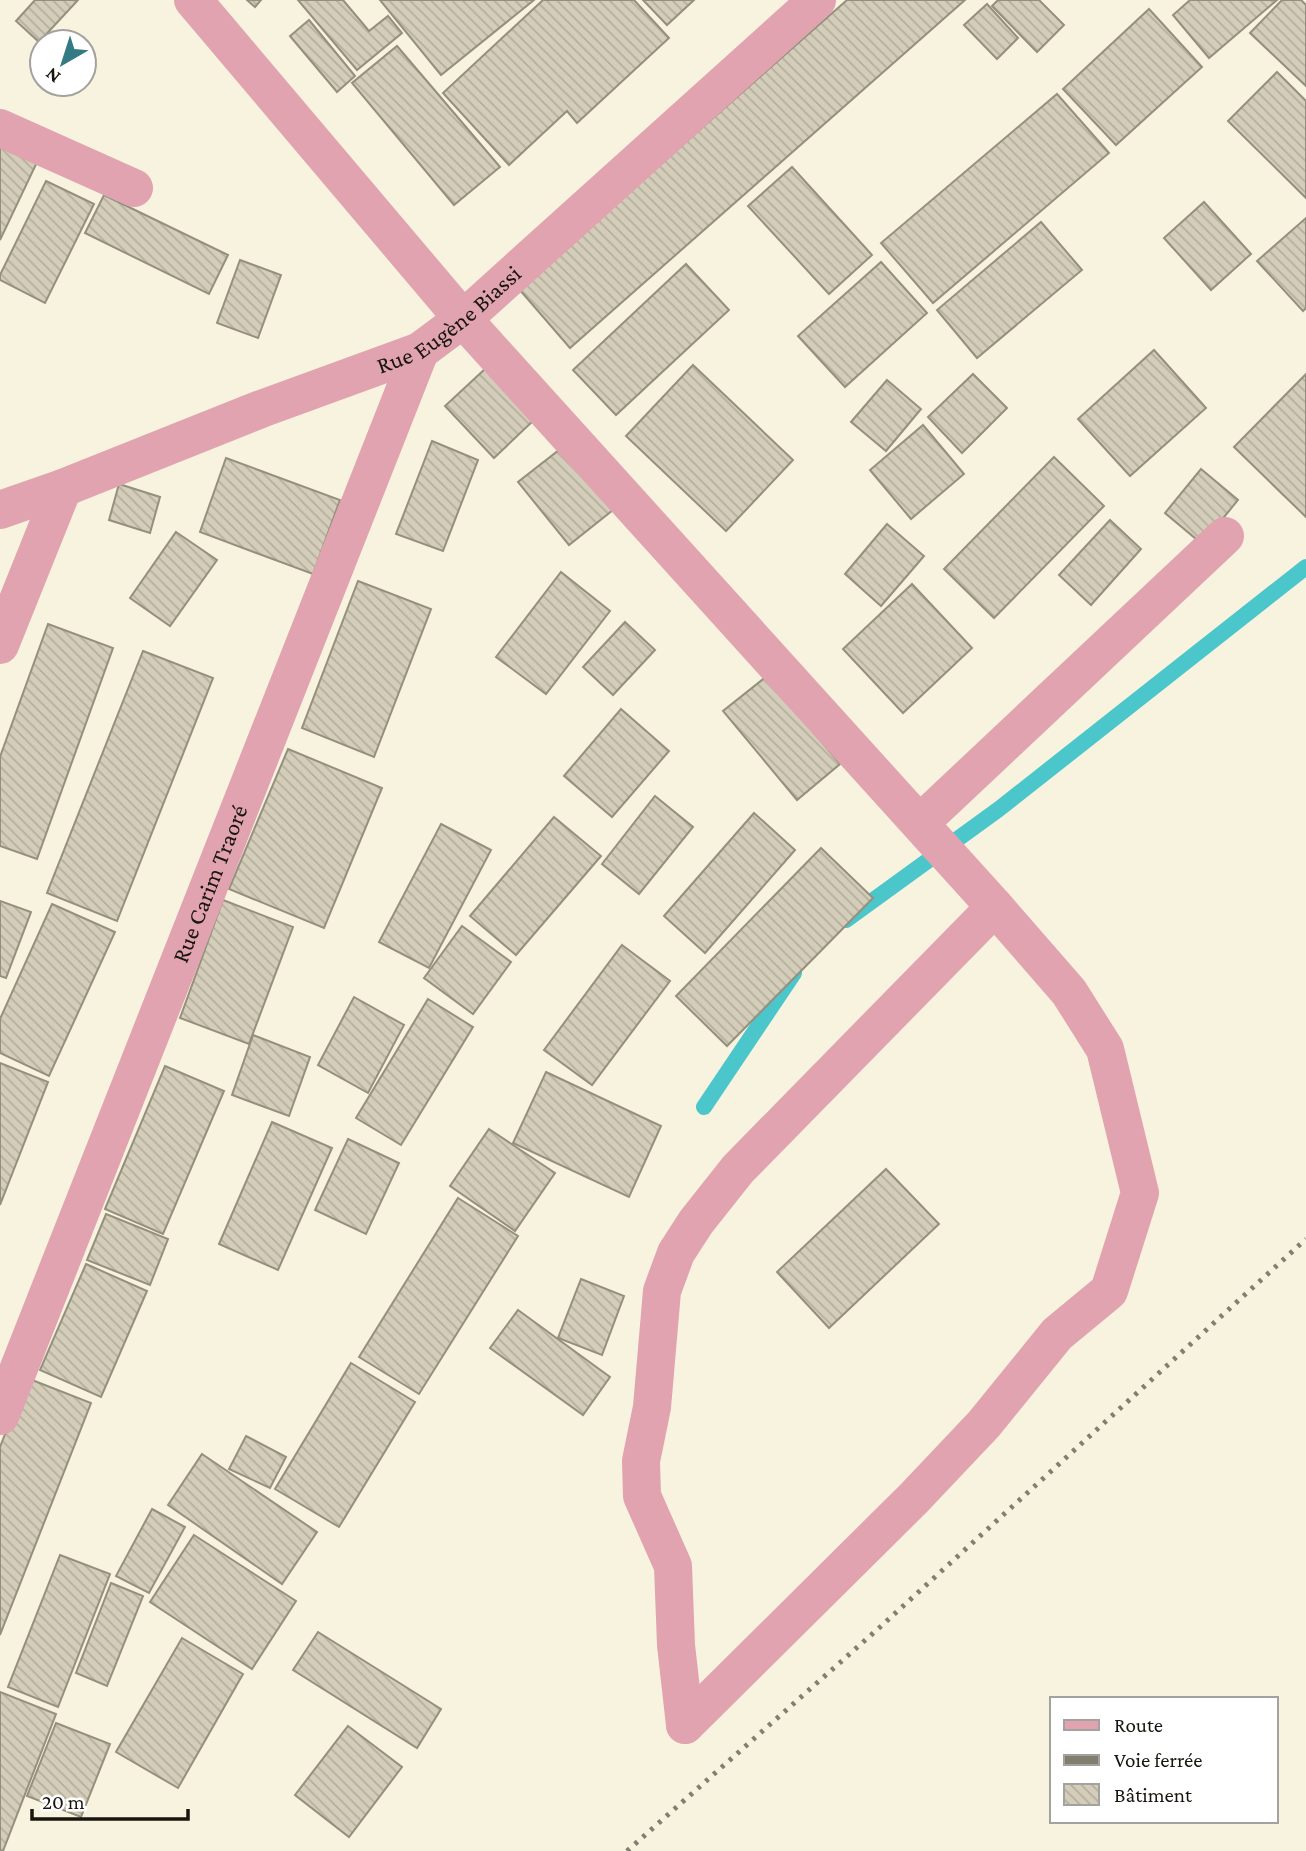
<svg xmlns="http://www.w3.org/2000/svg" width="1306" height="1851" viewBox="0 0 1306 1851" font-family="'Crimson Pro',serif">
  <style>
    .lines { fill: none; stroke-linecap: round; stroke-linejoin: round }
    .stream { stroke: #4bc6cb; stroke-width: 16 }
    .building { fill: url(#building-back-hatch); stroke: #95907d; stroke-width: 2 }
    .minor { stroke: #e2a3b0; stroke-width: 38 }
    .rail { stroke: #827e70; stroke-width: 5; stroke-dasharray: 3.5 7; stroke-linecap: butt }
    .labels { text-anchor: middle; stroke-width: 5; stroke-linejoin: round; paint-order: stroke }
    .street-label { font-size: 24px; fill: #18160e; stroke: #fff }
  </style>
  <defs>
    <pattern id="building-back-hatch" width="6" height="6" patternUnits="userSpaceOnUse" patternTransform="scale(1.75)"><rect width="6" height="6" fill="#d3cdb9"/><path d="M-1 5l2 2M0 0l6 6M5-1l2 2" fill="none" stroke="#b4af9e"/></pattern>
  </defs>
  <rect width="100%" height="100%" fill="#f8f3de"/>
  <g class="lines">
    <g class="stream">
      <path d="M846,920L999,809L1306,567"/>
      <path d="M704,1107L794,973"/>
    </g>
  </g>
  <g class="building">
    <path d="M35,0H78L39,42L16,21Z"/>
    <path d="M247,0H261L255,7Z"/>
    <path d="M298,0H343L369,31L388,16L402,33L357,70Z"/>
    <path d="M380,0H534L441,75Z"/>
    <path d="M543,0H634L669,38L577,123L567,111L509,165L443,93Z"/>
    <path d="M643,0H694L667,25Z"/>
    <path d="M847,0H965L570,348L519,289Z"/>
    <path d="M998,0H1039L1064,25L1037,52L992,6Z"/>
    <path d="M1190,0H1277L1209,58L1173,15Z"/>
    <path d="M1282,0H1301L1306,5V86L1250,33Z"/>
    <path d="M987,4L1018,38L997,59L964,25Z"/>
    <path d="M1149,9L1202,67L1116,145L1063,89Z"/>
    <path d="M309,20L355,76L337,92L290,36Z"/>
    <path d="M397,46L500,167L454,205L352,83Z"/>
    <path d="M1277,72L1306,101V198L1228,121Z"/>
    <path d="M1057,94L1109,153L933,303L881,243Z"/>
    <path d="M0,140L39,158L0,240Z"/>
    <path d="M792,167L872,255L829,294L748,206Z"/>
    <path d="M46,181L94,204L45,303L0,280V275Z"/>
    <path d="M104,195L228,255L209,294L85,233Z"/>
    <path d="M1204,202L1251,254L1211,290L1164,238Z"/>
    <path d="M1306,218V308L1303,311L1257,261Z"/>
    <path d="M1041,222L1082,270L977,358L937,310Z"/>
    <path d="M240,260L281,275L258,338L217,323Z"/>
    <path d="M881,262L927,313L845,387L798,336Z"/>
    <path d="M686,264L729,310L616,415L573,370Z"/>
    <path d="M1154,350L1206,408L1130,476L1078,419Z"/>
    <path d="M693,365L793,460L726,531L626,436Z"/>
    <path d="M485,369L534,420L494,458L445,406Z"/>
    <path d="M973,374L1007,408L962,453L928,417Z"/>
    <path d="M1306,374V517L1234,447Z"/>
    <path d="M887,380L921,409L886,451L851,422Z"/>
    <path d="M923,425L964,474L911,519L870,470Z"/>
    <path d="M432,441L478,460L443,551L396,534Z"/>
    <path d="M568,443L618,506L569,545L518,482Z"/>
    <path d="M1054,457L1104,506L994,618L944,569Z"/>
    <path d="M226,458L340,500L313,574L200,532Z"/>
    <path d="M1201,469L1238,500L1202,544L1165,513Z"/>
    <path d="M119,484L160,497L150,533L109,520Z"/>
    <path d="M1110,520L1141,549L1091,605L1059,575Z"/>
    <path d="M887,524L924,556L881,606L845,574Z"/>
    <path d="M176,532L217,560L170,626L130,598Z"/>
    <path d="M561,572L610,611L546,694L496,657Z"/>
    <path d="M358,581L431,609L374,757L302,728Z"/>
    <path d="M912,584L972,648L903,713L843,649Z"/>
    <path d="M625,622L655,650L613,695L583,667Z"/>
    <path d="M48,624L113,648L37,859L0,846V757Z"/>
    <path d="M143,651L213,678L117,921L47,893Z"/>
    <path d="M767,676L840,764L797,800L723,711Z"/>
    <path d="M621,709L669,751L612,817L564,776Z"/>
    <path d="M288,749L382,788L324,928L229,889Z"/>
    <path d="M655,796L693,827L639,894L602,864Z"/>
    <path d="M754,813L795,850L705,953L664,916Z"/>
    <path d="M554,817L601,856L516,955L470,916Z"/>
    <path d="M441,824L491,850L429,968L379,942Z"/>
    <path d="M821,848L873,898L727,1046L676,996Z"/>
    <path d="M223,900L293,927L249,1044L180,1018Z"/>
    <path d="M0,901L31,912L6,978L0,976Z"/>
    <path d="M52,904L115,932L49,1076L0,1053V1019Z"/>
    <path d="M462,926L511,962L473,1014L424,978Z"/>
    <path d="M622,945L670,981L592,1085L544,1050Z"/>
    <path d="M354,997L404,1025L368,1093L318,1065Z"/>
    <path d="M428,999L473,1027L401,1145L356,1118Z"/>
    <path d="M253,1035L310,1057L289,1116L232,1095Z"/>
    <path d="M0,1063L48,1082L0,1205Z"/>
    <path d="M165,1066L224,1091L163,1234L105,1209Z"/>
    <path d="M546,1072L661,1126L629,1197L513,1143Z"/>
    <path d="M272,1122L332,1148L278,1270L219,1244Z"/>
    <path d="M489,1129L555,1173L515,1231L450,1186Z"/>
    <path d="M348,1139L399,1163L366,1234L315,1210Z"/>
    <path d="M886,1169L939,1224L829,1328L777,1272Z"/>
    <path d="M458,1198L518,1236L419,1394L359,1357Z"/>
    <path d="M106,1214L168,1239L150,1285L87,1260Z"/>
    <path d="M86,1264L147,1291L101,1397L40,1370Z"/>
    <path d="M581,1279L624,1296L602,1355L558,1338Z"/>
    <path d="M518,1310L610,1377L583,1415L490,1348Z"/>
    <path d="M351,1363L415,1402L339,1527L275,1489Z"/>
    <path d="M27,1378L91,1403L0,1635V1447Z"/>
    <path d="M246,1436L286,1457L270,1488L229,1469Z"/>
    <path d="M202,1454L317,1532L282,1584L168,1505Z"/>
    <path d="M152,1509L185,1527L149,1593L116,1576Z"/>
    <path d="M194,1535L296,1601L252,1669L150,1602Z"/>
    <path d="M60,1555L110,1574L58,1707L8,1687Z"/>
    <path d="M111,1583L143,1596L107,1686L76,1673Z"/>
    <path d="M318,1632L441,1709L417,1748L293,1670Z"/>
    <path d="M182,1638L243,1674L178,1788L116,1752Z"/>
    <path d="M0,1692L56,1714L3,1851H0Z"/>
    <path d="M56,1723L110,1744L81,1817L27,1796Z"/>
    <path d="M348,1726L402,1767L349,1837L295,1795Z"/>
  </g>
  <g class="lines">
    <g class="minor">
      <path d="M193,0L463,319L995,907L1069,992L1105,1049L1140,1193L1109,1291L1057,1334L984,1424L914,1498L685,1725"/>
      <path d="M0,128L134,188"/>
      <path id="s1" d="M0,510L63,488L261,409L420,351L463,319L817,0"/>
      <path d="M0,645L63,488"/>
      <path d="M920,823L1225,536"/>
      <path id="s2" d="M0,1416L420,351"/>
      <path d="M685,1725L676,1645L673,1566L642,1496L641,1461L652,1407L662,1291L676,1253L696,1222L738,1169L995,907"/>
    </g>
    <path class="rail" d="M627,1851L879,1628L1306,1239"/>
  </g>
  <g class="labels">
    <g class="street-label">
      <text dy="8" stroke="none"><textPath href="#s1" startOffset="490">Rue Eugène Biassi</textPath></text>
      <text dy="8" stroke="none"><textPath href="#s2" startOffset="572">Rue Carim Traoré</textPath></text>
    </g>
  </g>
  <rect x="1050" y="1697" width="228" height="126" fill="#ffffff" stroke="#a3a29f" stroke-width="2"/>
  <rect x="1064" y="1720" width="35" height="10" fill="#e2a3b0" stroke="#a3a29f" stroke-width="2"/>
  <text x="1114" y="1732" font-size="21" fill="#18160e">Route</text>
  <rect x="1064" y="1755" width="35" height="10" fill="#827e70" stroke="#a3a29f" stroke-width="2"/>
  <text x="1114" y="1767" font-size="21" fill="#18160e">Voie ferrée</text>
  <rect x="1064" y="1784" width="35" height="21" fill="url(#building-back-hatch)" stroke="#a3a29f" stroke-width="2"/>
  <text x="1114" y="1802" font-size="21" fill="#18160e">Bâtiment</text>
  <g transform="translate(63 63) rotate(219)"><circle r="33" fill="#ffffff" stroke="#a3a29f" stroke-width="2"/>
  <path d="M0-5L12 26L0 18L-12 26Z" fill="#337a85"/>
  <text y="-10" font-size="19" font-weight="bold" text-anchor="middle" fill="#18160e">N</text>
  </g>
  <path d="M32 1809v10h156v-10" fill="none" stroke="#18160e" stroke-width="3.5"/>
  <text x="42" y="1809" font-size="21" fill="#18160e" stroke="#ffffff" stroke-width="5" paint-order="stroke">20 m</text>
</svg>
